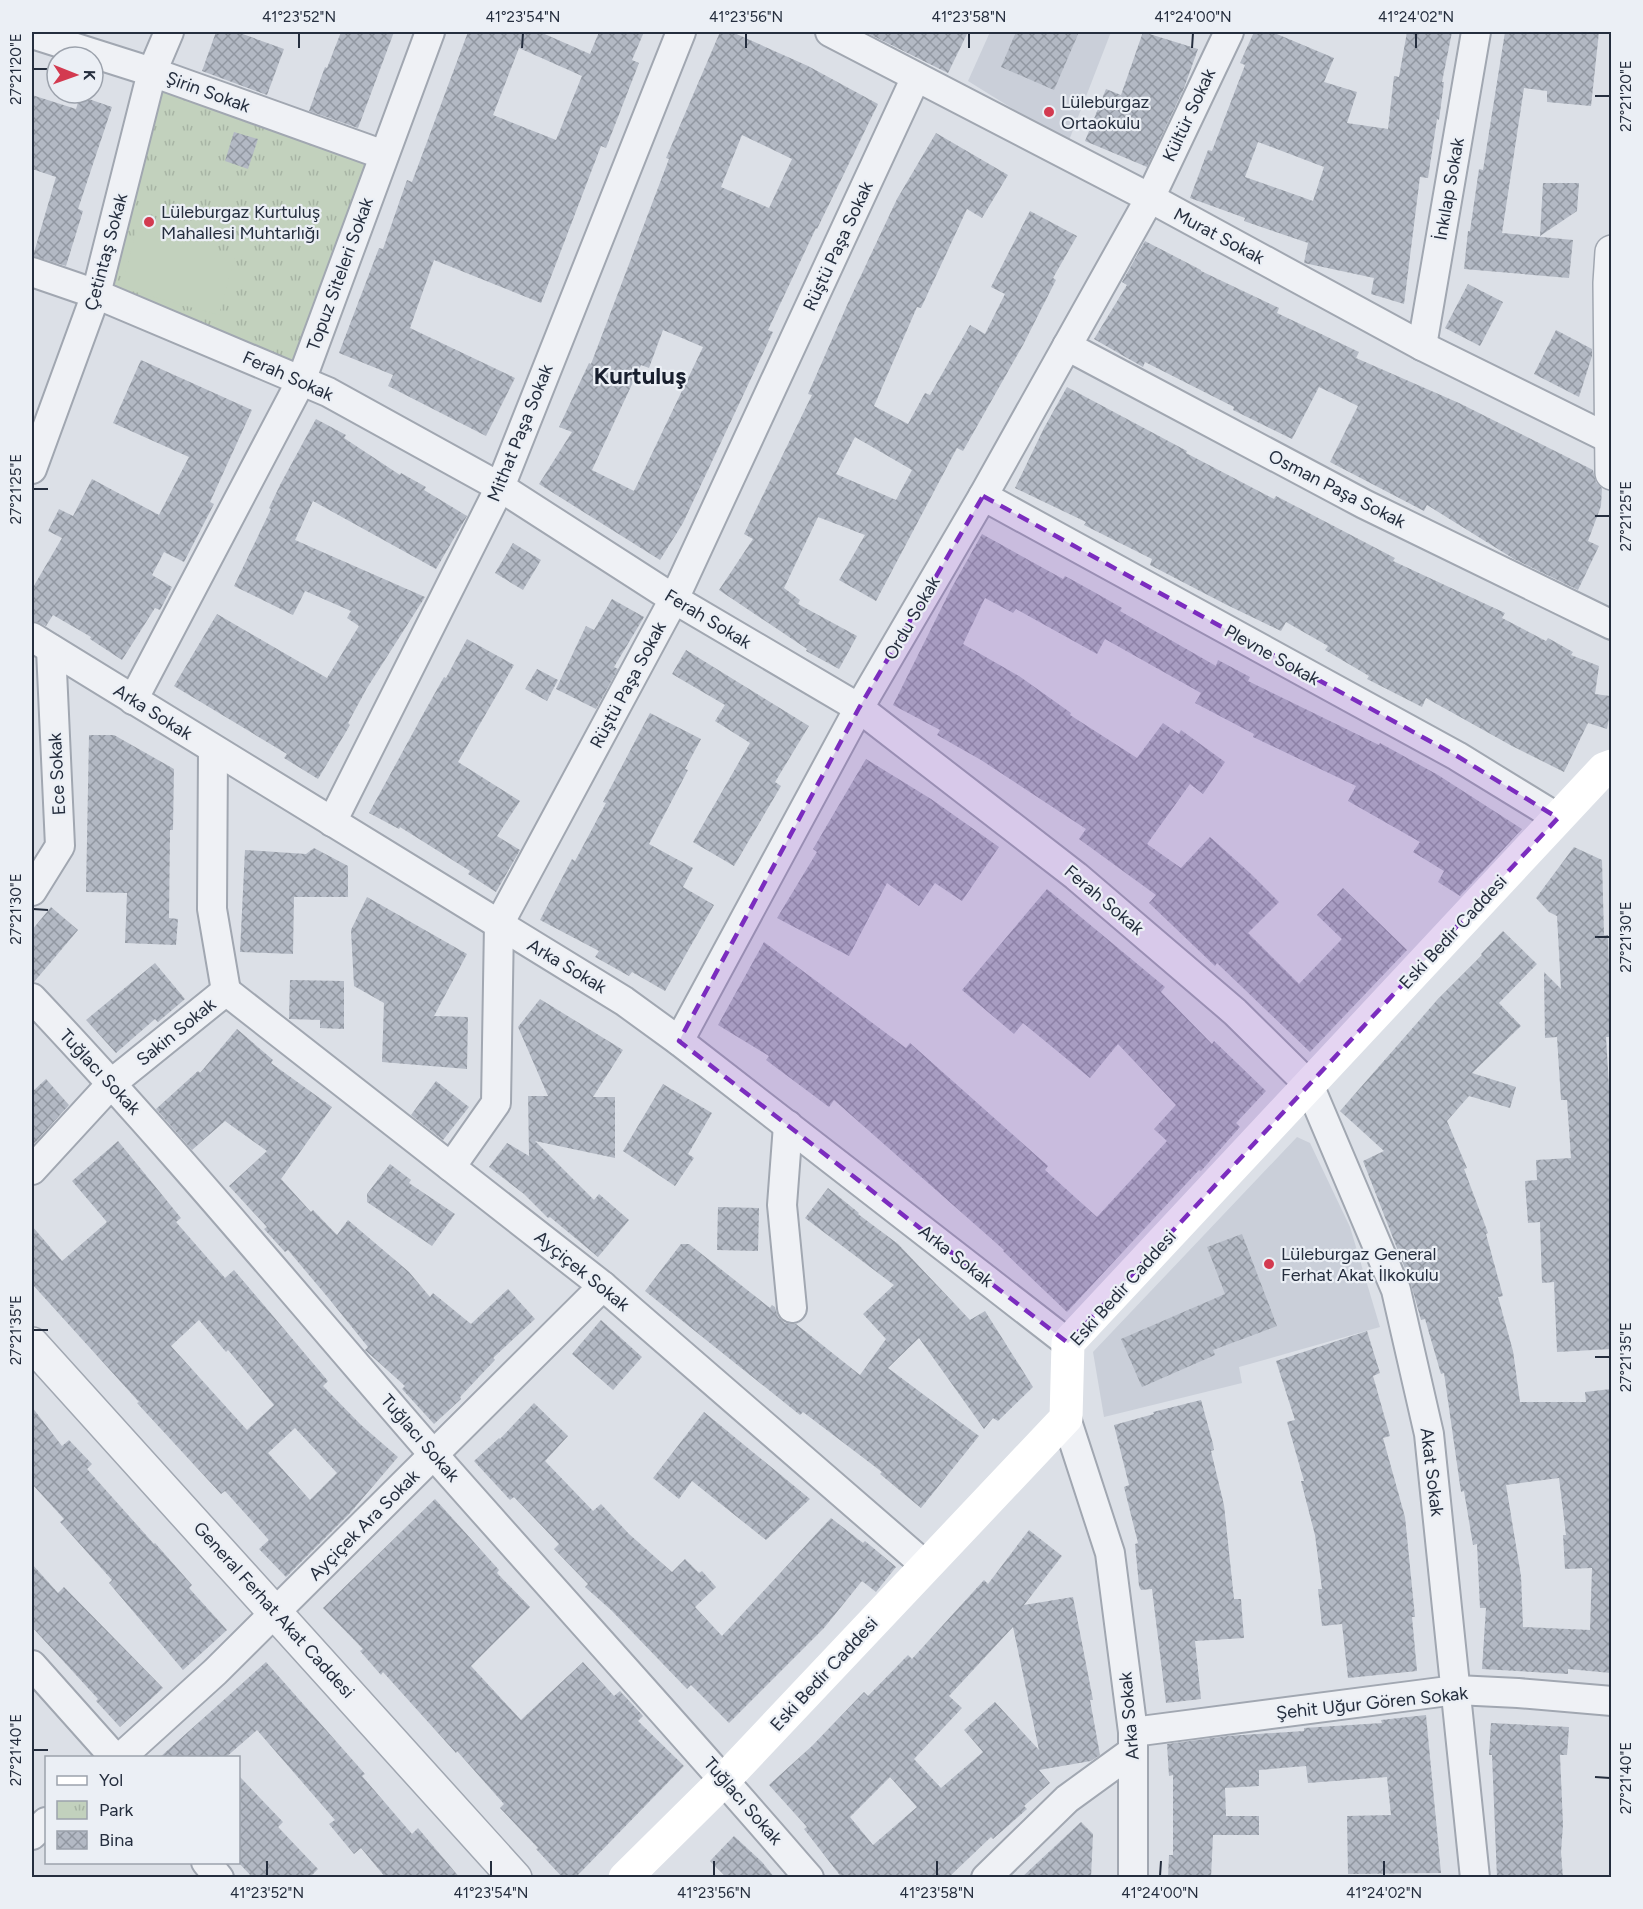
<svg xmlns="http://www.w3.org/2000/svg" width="1643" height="1909" viewBox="0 0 1643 1909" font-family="Figtree,sans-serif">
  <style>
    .built { fill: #cacfd9 }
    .park { fill: url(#park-tufts) }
    .pitch { fill: #c2d1bd }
    .building { fill: url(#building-cross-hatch); fill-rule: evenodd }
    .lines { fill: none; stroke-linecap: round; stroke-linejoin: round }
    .minor-casing { stroke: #a1a7b1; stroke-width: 32 }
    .tertiary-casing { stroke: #a1a7b1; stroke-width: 36 }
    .minor { stroke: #eff1f5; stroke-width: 28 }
    .tertiary { stroke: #eff1f5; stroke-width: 33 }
    .secondary { stroke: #fff; stroke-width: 33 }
    .marked { fill: #7b2cbf; fill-opacity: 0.2; stroke: #7b2cbf; stroke-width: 4.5; stroke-dasharray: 12 8; stroke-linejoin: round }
    .ticks { fill: none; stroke: #252e3e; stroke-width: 2 }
    .poi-dot { fill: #d33a50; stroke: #ebeff5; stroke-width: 2 }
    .labels { text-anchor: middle; stroke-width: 4.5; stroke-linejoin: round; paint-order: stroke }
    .street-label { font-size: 18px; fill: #252e3e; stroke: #ebeff5 }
    .poi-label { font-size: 18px; fill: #252e3e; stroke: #ebeff5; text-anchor: start }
    .district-label { font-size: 24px; font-weight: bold; fill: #181f2e; stroke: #ebeff5 }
    .neatline { fill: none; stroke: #252e3e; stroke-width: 2 }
    .ticks-label { font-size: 15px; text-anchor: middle; fill: #252e3e }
  </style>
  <defs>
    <pattern id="park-tufts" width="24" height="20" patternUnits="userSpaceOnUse" patternTransform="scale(1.5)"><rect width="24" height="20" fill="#c2d1bd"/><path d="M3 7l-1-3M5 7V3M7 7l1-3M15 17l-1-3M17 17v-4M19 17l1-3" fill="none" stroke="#a7b4a4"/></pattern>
    <pattern id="building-cross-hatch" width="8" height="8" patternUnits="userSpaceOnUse" patternTransform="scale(1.5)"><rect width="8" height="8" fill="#b3b9c4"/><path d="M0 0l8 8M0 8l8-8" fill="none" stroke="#9197a1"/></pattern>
  </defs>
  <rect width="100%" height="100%" fill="#dce0e7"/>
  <g class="built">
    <path d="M990,32H1111L1068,143L968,81Z"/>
    <path d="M1297,1137L1310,1143L1350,1227L1380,1327L1239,1367L1242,1383L1104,1417L1093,1352Z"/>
  </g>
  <path class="park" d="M161,85L371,159L297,366L108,287Z"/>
  <path class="pitch" d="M137,229L235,257L219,315L121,288Z"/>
  <g class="building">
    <path d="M216,32H237L284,49L267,95L202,71Z"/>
    <path d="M341,32H394L358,128L309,111L325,67L327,68Z"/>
    <path d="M468,32H540L590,54L599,32H644L632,60L639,63L606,148L601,146L541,303L434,260L410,328L515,378L486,436L388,386L393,375L339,353L379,248L383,249L407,180L412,182ZM519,48L582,76L556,140L493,115Z"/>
    <path d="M720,32H732L808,66L878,104L817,229L816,228L768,330L773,332L683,523L660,560L539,484L572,432L559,427L589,363L591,364L669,159L666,158ZM742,135L792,159L769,208L721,187ZM663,330L703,347L634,491L592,470L641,365L649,368Z"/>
    <path d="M865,32H968L948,73Z"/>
    <path d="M1016,32H1079L1054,90L1001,67Z"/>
    <path d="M1143,32L1198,49L1184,88L1147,167L1085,141L1106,89L1121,95Z"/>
    <path d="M1254,32H1272L1334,58L1324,82L1357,92L1347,123L1388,129L1394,76L1399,77L1407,32H1452L1442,82H1444L1439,120L1437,119L1428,178L1420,177L1404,304L1371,294L1374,278L1304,263L1308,243L1244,221L1245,218L1190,198L1208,150L1212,151L1245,65L1240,63ZM1258,142L1324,167L1313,201L1245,177Z"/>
    <path d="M1505,32H1599L1591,106L1547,102V91L1524,88L1502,233L1573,240L1569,278L1464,269L1468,231H1470L1479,169L1483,170Z"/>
    <path d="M32,95L76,109L80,96L112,107L78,209L83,211L66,266L33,256L56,177L32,169Z"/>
    <path d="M234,132L258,139L248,169L225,161Z"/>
    <path d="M936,133L1008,175L982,218L967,209L921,308L917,307L874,406L908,424L925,393L930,395L970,325L985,334L1005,294L991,287L1030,211L1077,236L1053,278L1056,280L1023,345L963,451L957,448L876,601L839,580L865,535L818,517L784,588L800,600L798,604L857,636L839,669L806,651L807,649L719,590L753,539L744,534L812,395L808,394L848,303L897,199ZM855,437L912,470L896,500L836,474Z"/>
    <path d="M1543,183H1579L1577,211L1540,236Z"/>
    <path d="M1145,241L1201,270V271L1279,308L1277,313L1359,352L1356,358L1459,403L1593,470L1596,482L1602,488L1601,506L1588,541L1599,546L1578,590L1514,559L1427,505L1424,511L1330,462L1358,406L1319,387L1292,439L1233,410L1234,407L1145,362L1143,367L1094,339L1127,285L1122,282Z"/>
    <path d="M1468,284L1503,302L1480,346L1445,328Z"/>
    <path d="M1556,330L1592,349V356L1579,397L1534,374Z"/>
    <path d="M141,360L252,410L210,502L214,504L184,562L164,552L152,575L172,587L160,610L155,608L122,660L90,639L91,637L53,615L46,626L32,620V589L62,538L48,531L59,509L73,516L92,479L159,515L189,457L113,423Z"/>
    <path d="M1067,387L1187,451L1186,453L1274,499L1276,496L1326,522L1395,558L1393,561L1505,613L1502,618L1546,641L1548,638L1573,652L1571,655L1599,666L1595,694L1610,696L1611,706L1607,729L1588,723L1564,772L1512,746L1426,698L1422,707L1367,679L1369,676L1325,650L1328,646L1286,622L1281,631L1225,604L1150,565L1152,559L1084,525L1086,522L1015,488L1044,428Z"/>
    <path d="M316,419L346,435L344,438L400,475L401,473L426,487L424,490L467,516L436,569L313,501L295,540L425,597L367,688L348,723L350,725L318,779L284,758L287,754L174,686L217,614L327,678L359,626L347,618L351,611L305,591L293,615L234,586L271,509L269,508L281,483Z"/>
    <path d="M982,534L1063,579L1065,576L1094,592L1122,608L1120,611L1216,666L1218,660L1250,677L1248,681L1379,745L1380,743L1438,775L1522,829L1460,896L1438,882L1444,871L1413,852L1420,842L1348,801L1356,786L1253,737L1254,734L1195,703L1201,693L1105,639L1097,654L1016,609L1013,613L985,598L963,644L1019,676L1071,713L1070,715L1137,758L1163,723L1179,734L1181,730L1225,762L1203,794L1190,784L1147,844L1181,868L1210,837L1251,874L1279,902L1248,933L1299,984L1342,939L1317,915L1343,888L1407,950L1310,1052L1217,963L1215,966L1149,903L1156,895L1079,839L1086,829L981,760L937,735L940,730L893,705L951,589Z"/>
    <path d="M513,543L541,560L523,590L495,573Z"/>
    <path d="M612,599L644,617L614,667L618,669L596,709L556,689L586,626L594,630Z"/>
    <path d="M467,639L514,665L458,762L520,801L497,836L520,850L496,892L468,874L470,871L400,827L399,829L369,813L426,709L444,677L446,678Z"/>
    <path d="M686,650L809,726L775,782L781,786L734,866L693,842L750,743L715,721L725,705L672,674Z"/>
    <path d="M537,669L558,680L547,701L525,689Z"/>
    <path d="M650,713L701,739L685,769L688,770L649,844L693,868L683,887L714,905L665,991L632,972L629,976L595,957L599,951L540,920L572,859L575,861L606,803L603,802Z"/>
    <path d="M89,735H114L174,769L173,830H170L169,918L178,919L176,945L125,943L127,893L86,892Z"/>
    <path d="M866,759L931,799L999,847L962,901L935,883L919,906L887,883L849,956L777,918L817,852L813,849Z"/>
    <path d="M1574,847L1602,860L1604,935H1608L1611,1037H1606L1611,1119V1349L1557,1352L1554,1282L1542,1283L1540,1222L1528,1223L1525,1181L1537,1180L1536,1160L1571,1158L1567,1100H1561L1557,1037L1545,1038L1544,972L1561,989L1557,916L1549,912L1536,898Z"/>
    <path d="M314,848L348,866V897H294L293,954L240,952L245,850L306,854Z"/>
    <path d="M1047,889L1165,987L1161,992L1212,1044L1214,1041L1266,1091L1236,1123L1240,1127L1201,1171L1199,1170L1067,1312L1003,1251L1004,1250L834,1100L829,1107L766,1060L769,1056L718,1025L764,942L906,1048L910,1043L1048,1166L1045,1170L1097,1217L1167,1141L1154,1129L1176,1105L1118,1044L1090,1078L1023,1023L1014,1034L962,990Z"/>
    <path d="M367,897L467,954L434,1016L468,1017L467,1069L382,1062L384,1003L354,986L351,930Z"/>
    <path d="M51,907L78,930L34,982H32V930Z"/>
    <path d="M1503,931L1537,964L1499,1003L1521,1026L1472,1073L1516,1087L1510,1108L1469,1096L1447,1121L1467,1168L1464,1169L1488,1233L1486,1234L1503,1296L1498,1297L1513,1351L1520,1402H1586L1585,1392L1611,1389V1673L1568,1669V1674L1482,1669L1486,1608H1480L1477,1544L1473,1545L1464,1491L1461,1492L1444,1373L1441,1374L1425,1319L1421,1320L1411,1284L1363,1161L1384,1151L1340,1111L1438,999L1482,955L1481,954ZM1559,1478L1566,1535H1563L1565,1569L1592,1568L1590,1630L1523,1627L1521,1576L1506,1485Z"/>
    <path d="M155,963L185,999L158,1022L155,1019L116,1053L86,1020Z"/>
    <path d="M290,980L344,981V1029L320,1028V1020L289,1019Z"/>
    <path d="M540,999L623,1050L593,1097H615V1158L535,1141L594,1200L599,1194L629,1220L598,1257L550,1217L548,1218L524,1194L489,1167L507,1143L529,1156L528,1096H548L518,1027Z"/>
    <path d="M237,1029L273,1060L271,1063L332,1107L281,1179L311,1212L313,1210L337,1235L348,1220L409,1272L430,1297L433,1293L471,1324L508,1289L535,1319L493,1358L495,1360L460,1397L461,1399L434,1424L402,1389L405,1386L365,1350L368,1347L330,1300L288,1250L285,1252L264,1229L267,1227L229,1186L267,1151L225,1121L192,1150L156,1109L198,1071L200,1073Z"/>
    <path d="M46,1079L69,1105L32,1146V1092Z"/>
    <path d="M436,1081L469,1107L443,1140L411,1115Z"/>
    <path d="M663,1084L712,1113L688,1154L694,1158L675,1186L623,1151Z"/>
    <path d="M118,1141L181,1218L176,1222L225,1278L234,1270L328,1381L323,1386L360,1424L398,1457L350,1513L286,1577L259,1549L269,1540L225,1491L221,1494L137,1403L139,1402L32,1284V1226L62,1261L107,1222L72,1181ZM199,1320L226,1352L228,1350L274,1405L247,1430L171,1346ZM295,1428L337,1473L310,1500L268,1453Z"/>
    <path d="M390,1164L411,1180L409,1183L455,1214L432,1246L367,1202V1194Z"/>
    <path d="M828,1188L859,1213L858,1214L898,1244L970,1320L985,1311L1033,1387L998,1421L993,1418L984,1429L919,1338L888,1368L979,1436L921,1508L880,1474L882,1472L803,1412L800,1415L645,1291L681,1244H689L770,1308L772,1305L775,1307L778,1317L785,1323L796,1324L860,1375L886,1339L863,1314L894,1285L805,1218Z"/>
    <path d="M718,1207L759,1208L758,1251L717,1250Z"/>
    <path d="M1242,1234L1277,1326L1213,1350L1215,1355L1142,1387L1121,1339L1225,1294L1207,1247Z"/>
    <path d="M601,1320L642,1357L613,1390L572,1354Z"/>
    <path d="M1367,1331L1380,1373L1373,1376L1390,1436L1383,1438L1405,1517L1415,1617H1412L1417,1671L1348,1678L1342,1624L1322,1626L1318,1589H1322L1315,1535L1301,1481H1304L1287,1422L1295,1420L1276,1361Z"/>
    <path d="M1201,1400L1213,1444L1214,1450L1211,1451L1224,1505L1234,1599H1241L1244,1638L1195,1641L1201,1699L1166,1703L1152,1589L1141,1590L1139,1586L1135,1544L1138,1543L1124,1487L1129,1485L1114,1425L1154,1414L1153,1412Z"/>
    <path d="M534,1403L568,1436L545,1461L593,1511L601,1504L629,1534L672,1572L685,1559L699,1573L702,1571L716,1587L695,1607L722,1636L831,1518L863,1543L865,1541L896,1567L876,1592L862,1581L824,1628L729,1723L691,1685L687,1689L611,1610L585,1587L588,1584L554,1549L559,1544L514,1497L510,1500L474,1461L499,1438L500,1439Z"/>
    <path d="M32,1407L62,1446L69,1440L92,1464L87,1469L154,1544L155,1543L192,1585L189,1588L227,1630L183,1670L109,1583L112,1580L60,1522L64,1519L32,1484Z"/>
    <path d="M704,1412L810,1499L766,1540L692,1481L679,1499L653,1478Z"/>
    <path d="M435,1499L499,1570L497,1573L530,1607L471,1666L520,1719L521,1720L583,1662L614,1696L620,1691L643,1716L638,1721L684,1766L575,1878H563L536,1849L538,1848L500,1808L504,1804L457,1751L456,1753L383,1672L381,1675L360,1651L363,1649L323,1608Z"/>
    <path d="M1029,1530L1062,1556L1024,1605L1073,1597L1093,1700H1090L1100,1755L1091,1761L1039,1770L1050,1783L1024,1806L1027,1809L993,1839L991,1837L948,1878H842L804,1829L807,1827L769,1785L812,1746L864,1692L868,1696L908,1655L912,1659L984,1580L988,1584ZM1013,1627L1039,1750L995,1702L964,1730L983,1752L941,1788L914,1759L962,1708L949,1696ZM890,1777L917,1807L873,1845L850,1817Z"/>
    <path d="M32,1564L58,1593L64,1587L163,1688L120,1727L96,1701L98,1699L32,1627Z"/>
    <path d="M266,1662L365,1774L362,1776L412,1834L418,1828L460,1878H386L361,1848L354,1854L329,1824L335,1820L257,1730L225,1758H159Z"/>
    <path d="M1426,1715L1441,1873L1348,1874L1347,1816L1391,1815L1387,1777L1308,1783L1306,1766L1259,1770V1786L1225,1788L1226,1816H1259V1835H1213L1211,1878H1168L1169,1855H1173V1775L1169,1776L1167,1744L1228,1736L1304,1731V1728L1382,1723L1381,1720Z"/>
    <path d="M1491,1723L1569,1727L1567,1755H1560L1563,1825L1561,1852L1563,1878H1497L1492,1755H1489Z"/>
    <path d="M238,1775L283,1822L278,1827L318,1869L309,1878H253L238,1862Z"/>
    <path d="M1081,1822L1093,1834L1091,1878H1021Z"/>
    <path d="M734,1836L762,1862L775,1878H727L710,1861Z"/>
  </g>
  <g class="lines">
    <g class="minor-casing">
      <g id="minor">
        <path d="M830,32L1150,198L1422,346L1610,439"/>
        <path d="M32,34L152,72L384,155"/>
        <path d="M32,272L96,294L328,392L500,487L674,599L859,708L1076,876L1235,1012L1309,1085L1396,1290L1429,1434L1475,1878"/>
        <path d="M1067,346L1364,504L1612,625"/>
        <path d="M1422,346L1476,32"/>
        <path d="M32,469L96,294L152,72L169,32"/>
        <path d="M983,496L1457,756L1558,818"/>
        <path d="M32,637L624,1001L679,1041L1068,1343"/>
        <path d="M133,700L301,381L430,32"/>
        <path d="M332,822L500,487L681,32"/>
        <path d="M32,891L60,846L51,649"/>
        <path d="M226,991L603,1286L926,1566"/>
        <path d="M32,998C171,1145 300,1301 433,1454C558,1596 686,1735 809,1878"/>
        <path d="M679,1041L859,708L983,496L1150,198L1229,32"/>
        <path d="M788,1125L782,1205L792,1308"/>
        <path d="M451,1167L496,1103L499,924L674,599L916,77"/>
        <path d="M32,1170L112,1083L226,991L212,909L213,749"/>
        <path d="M1066,1418L1110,1553L1133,1732V1878"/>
        <path d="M32,1665L115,1758"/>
        <path d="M1133,1732L1456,1690L1518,1693L1612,1701"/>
        <path d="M120,1758L215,1672L603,1286"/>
        <path d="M32,1835L46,1822"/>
        <path d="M206,1862L219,1878"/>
        <path d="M986,1878L1067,1799L1133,1751"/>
      </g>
    </g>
    <g class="tertiary-casing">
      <g id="tertiary">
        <path d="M1612,252L1610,283L1612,473"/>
        <path d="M32,1344L515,1878"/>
      </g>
    </g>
    <use href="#minor" class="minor"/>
    <use href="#tertiary" class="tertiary"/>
    <path class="secondary" d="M625,1878L724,1780L1066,1418L1068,1343L1604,769L1612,766"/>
  </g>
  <path class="marked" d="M983,496L1457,756L1558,818L1068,1343L679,1041L859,708Z"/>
  <path class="ticks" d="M299,48V33M522,48L523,33M746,48V33M969,48V33M1192,48L1193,33M1416,48V33M33,69H48M1595,96H1610M33,489H48M1595,516H1610M33,909L48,910M1595,937H1610M33,1330H48M1595,1357H1610M33,1750H48M1595,1777L1610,1778M267,1876V1861M491,1876V1861M714,1876V1861M937,1876V1861M1160,1876L1161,1861M1384,1876V1861"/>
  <g class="poi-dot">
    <circle cx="1049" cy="112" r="6"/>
    <circle cx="149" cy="222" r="6"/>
    <circle cx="1269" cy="1264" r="6"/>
  </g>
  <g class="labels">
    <g class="street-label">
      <text transform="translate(208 92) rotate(20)" y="6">Şirin Sokak</text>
      <text transform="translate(1189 115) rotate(-65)" y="6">Kültür Sokak</text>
      <text transform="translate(1449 189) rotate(-80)" y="6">İnkılap Sokak</text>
      <text transform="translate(1219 236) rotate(28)" y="6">Murat Sokak</text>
      <text transform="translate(838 246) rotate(-65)" y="6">Rüştü Paşa Sokak</text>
      <text transform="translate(106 252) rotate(-75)" y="6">Çetintaş Sokak</text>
      <text transform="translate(340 274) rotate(-70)" y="6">Topuz Siteleri Sokak</text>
      <text transform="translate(288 376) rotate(24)" y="6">Ferah Sokak</text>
      <text transform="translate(520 433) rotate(-68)" y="6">Mithat Paşa Sokak</text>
      <text transform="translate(1337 489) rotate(27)" y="6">Osman Paşa Sokak</text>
      <text transform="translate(912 618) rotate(-60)" y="6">Ordu Sokak</text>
      <text transform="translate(708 619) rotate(31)" y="6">Ferah Sokak</text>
      <text transform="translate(1272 655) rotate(29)" y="6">Plevne Sokak</text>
      <text transform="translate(628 685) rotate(-62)" y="6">Rüştü Paşa Sokak</text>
      <text transform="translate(153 712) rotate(32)" y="6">Arka Sokak</text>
      <text transform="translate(57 774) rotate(-93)" y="6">Ece Sokak</text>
      <text transform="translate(1104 900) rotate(40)" y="6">Ferah Sokak</text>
      <text transform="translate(1453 932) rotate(-47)" y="6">Eski Bedir Caddesi</text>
      <text transform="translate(567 966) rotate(31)" y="6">Arka Sokak</text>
      <text transform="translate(176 1032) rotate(-39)" y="6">Sakin Sokak</text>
      <text transform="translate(100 1072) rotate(47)" y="6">Tuğlacı Sokak</text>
      <text transform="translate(956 1256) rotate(38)" y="6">Arka Sokak</text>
      <text transform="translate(582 1271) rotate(39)" y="6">Ayçiçek Sokak</text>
      <text transform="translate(1123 1288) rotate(-48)" y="6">Eski Bedir Caddesi</text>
      <text transform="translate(420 1438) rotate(49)" y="6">Tuğlacı Sokak</text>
      <text transform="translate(1432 1472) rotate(83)" y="6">Akat Sokak</text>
      <text transform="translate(364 1525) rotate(-45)" y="6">Ayçiçek Ara Sokak</text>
      <text transform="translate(274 1610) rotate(48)" y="6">General Ferhat Akat Caddesi</text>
      <text transform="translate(824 1674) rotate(-47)" y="6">Eski Bedir Caddesi</text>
      <text transform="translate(1372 1703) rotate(-6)" y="6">Şehit Uğur Gören Sokak</text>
      <text transform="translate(1129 1716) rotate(-95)" y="6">Arka Sokak</text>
      <text transform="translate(743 1801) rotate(49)" y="6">Tuğlacı Sokak</text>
    </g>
    <g class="poi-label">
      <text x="1061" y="108">Lüleburgaz<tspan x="1061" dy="21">Ortaokulu</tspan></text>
      <text x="161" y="218">Lüleburgaz Kurtuluş<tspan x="161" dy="21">Mahallesi Muhtarlığı</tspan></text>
      <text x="1281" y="1260">Lüleburgaz General<tspan x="1281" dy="21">Ferhat Akat İlkokulu</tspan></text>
    </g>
    <g class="district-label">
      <text x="640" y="384">Kurtuluş</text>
    </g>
  </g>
  <rect width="1643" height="1909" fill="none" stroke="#ebeff5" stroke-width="66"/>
  <rect x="45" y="1756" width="195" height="108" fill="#ebeff5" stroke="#9ca2ac" stroke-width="1.5"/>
  <rect x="57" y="1776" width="30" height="9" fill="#ffffff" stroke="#9ca2ac" stroke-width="1.5"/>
  <text x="99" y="1786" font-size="18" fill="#252e3e">Yol</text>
  <rect x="57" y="1801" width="30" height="18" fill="url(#park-tufts)" stroke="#9ca2ac" stroke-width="1.5"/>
  <text x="99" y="1816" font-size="18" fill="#252e3e">Park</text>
  <rect x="57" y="1831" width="30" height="18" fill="url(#building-cross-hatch)" stroke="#9ca2ac" stroke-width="1.5"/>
  <text x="99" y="1846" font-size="18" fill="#252e3e">Bina</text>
  <g transform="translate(75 75) rotate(91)"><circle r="28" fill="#ebeff5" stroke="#9ca2ac" stroke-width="1.5"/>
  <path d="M0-4.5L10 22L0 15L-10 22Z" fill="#d33a50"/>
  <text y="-9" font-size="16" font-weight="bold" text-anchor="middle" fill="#252e3e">K</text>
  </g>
  <rect x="33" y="33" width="1577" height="1843" class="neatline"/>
  <g class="ticks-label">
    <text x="299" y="22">41°23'52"N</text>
    <text x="523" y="22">41°23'54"N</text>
    <text x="746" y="22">41°23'56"N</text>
    <text x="969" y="22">41°23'58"N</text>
    <text x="1193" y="22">41°24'00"N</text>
    <text x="1416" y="22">41°24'02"N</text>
    <text transform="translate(16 69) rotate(-90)" y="5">27°21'20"E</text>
    <text transform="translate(1626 96) rotate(-90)" y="5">27°21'20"E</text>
    <text transform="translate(16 489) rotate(-90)" y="5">27°21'25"E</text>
    <text transform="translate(1626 516) rotate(-90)" y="5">27°21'25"E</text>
    <text transform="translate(16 909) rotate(-90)" y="5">27°21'30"E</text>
    <text transform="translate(1626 937) rotate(-90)" y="5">27°21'30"E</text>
    <text transform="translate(16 1330) rotate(-90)" y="5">27°21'35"E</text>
    <text transform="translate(1626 1357) rotate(-90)" y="5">27°21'35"E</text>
    <text transform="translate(16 1750) rotate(-90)" y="5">27°21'40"E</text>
    <text transform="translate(1626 1778) rotate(-90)" y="5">27°21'40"E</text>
    <text x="267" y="1898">41°23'52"N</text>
    <text x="491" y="1898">41°23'54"N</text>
    <text x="714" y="1898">41°23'56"N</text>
    <text x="937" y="1898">41°23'58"N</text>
    <text x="1160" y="1898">41°24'00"N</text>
    <text x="1384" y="1898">41°24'02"N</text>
  </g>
</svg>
